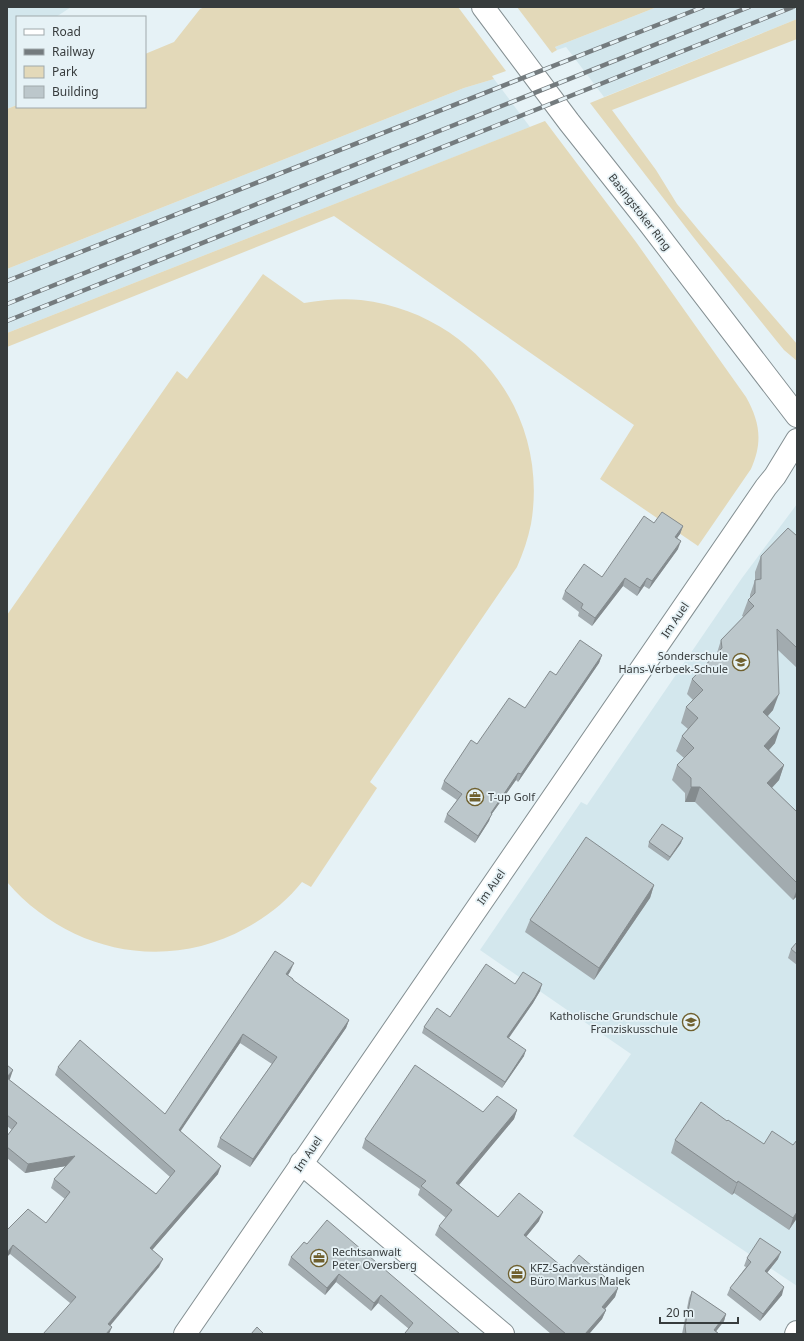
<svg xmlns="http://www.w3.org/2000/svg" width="804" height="1341" viewBox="0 0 804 1341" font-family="'Noto Sans',sans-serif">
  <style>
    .built { fill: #d3e7ed }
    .green { fill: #e3d9b9 }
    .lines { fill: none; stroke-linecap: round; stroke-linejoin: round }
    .street-casing { stroke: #848f92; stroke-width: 24 }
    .secondary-casing { stroke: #848f92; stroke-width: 24 }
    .street { stroke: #fff; stroke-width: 22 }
    .secondary { stroke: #fff; stroke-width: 22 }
    .rail-casing { stroke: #747b7e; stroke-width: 4.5 }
    .rail { stroke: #e6f2f6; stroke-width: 3; stroke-dasharray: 9; stroke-linecap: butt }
    .wall { fill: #a2abaf }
    .shaded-wall { fill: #848b8e }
    .building { fill: #bcc7cb; stroke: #848b8e }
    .labels { text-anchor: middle; stroke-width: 3.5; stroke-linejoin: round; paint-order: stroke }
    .street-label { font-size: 11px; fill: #373c3d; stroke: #e6f2f6 }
    .poi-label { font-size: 11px; fill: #373c3d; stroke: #e6f2f6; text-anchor: start }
  </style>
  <rect width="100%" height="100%" fill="#e6f2f6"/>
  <g class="built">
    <path d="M7,7H71L56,17H17V105L7,109Z"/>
    <path d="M657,7H797V19L604,97L566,47L557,50L555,47Z"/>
    <path d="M494,79L530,127L7,333V269L431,101L464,88Z"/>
    <path d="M797,504V1286L573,1136L631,1054L480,950L581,802L587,805L742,578Z"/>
  </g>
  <g class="green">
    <path d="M205,7H458L506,71L492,76L494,79L464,88L431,101L7,269V109L17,105V107H145V54L174,42L200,9Z"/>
    <path d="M517,7H657L555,47L557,50L552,53Z"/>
    <path d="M797,19V39L612,110L656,170L677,204L701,233L797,344V361L784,350L775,339L694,238L590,103Z"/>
    <path d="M545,121L636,242L746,397C760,422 763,442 751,469L698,546L600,479L634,425L334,216L7,347V333Z"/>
    <path d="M263,274L304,303C323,300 342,298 361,300C472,313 550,413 531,524C528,539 523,553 517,567L370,782L377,788L311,887L302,882C287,901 267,917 246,928C165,973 67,952 7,882V615L177,371L187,379Z"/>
  </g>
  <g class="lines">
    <g class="street-casing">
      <g id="street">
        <path d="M301,1163L503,1334"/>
        <path d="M185,1334L766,487L775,476L797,440"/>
        <path d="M796,1334L797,1332"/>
      </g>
    </g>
    <g class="secondary-casing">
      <path id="secondary" d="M483,7L569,122L649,223L797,416"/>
    </g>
    <use href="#street" class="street"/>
    <use href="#secondary" class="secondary"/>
    <g class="rail-casing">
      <g id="rail">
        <path d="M7,281L703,7"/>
        <path d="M7,304L749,7"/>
        <path d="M7,321L793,7"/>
      </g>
    </g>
    <use href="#rail" class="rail"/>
  </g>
  <g class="wall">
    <path d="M683,526L680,534L677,538L678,549L649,589L644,586L637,596L623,586L592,626L578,616L579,612L562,599L565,591L602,577Z"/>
    <path d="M797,536V668L778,650L773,710L768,716L775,743L769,750L784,765L779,780L772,788L797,812V896L793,900L695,802H685V793L672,780L677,765L684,758L676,751L682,736L688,729L681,723L686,707L693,700L687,694L692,679L717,653L721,640L744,617L742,616L748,600L750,599V595L755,580V572L761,556Z"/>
    <path d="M602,655L599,663L518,782L516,780L491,815L489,821L475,843L444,822L447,814L457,800L441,789L444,781L477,744L525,708L556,675Z"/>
    <path d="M649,842L681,843L668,861L648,847Z"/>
    <path d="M654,885L650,898L594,980L525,932L530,920Z"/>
    <path d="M797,942V965L788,958L791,949Z"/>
    <path d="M290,972L288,975L293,979V980L349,1020L346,1028L250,1167L217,1147L220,1138L272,1064L240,1043L180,1131L218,1174L152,1250L159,1267L70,1303L10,1254L7,1230L46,1223L65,1199L51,1188L54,1179L66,1166L25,1173L7,1158V1136L12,1130L7,1126V1065L10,1079L9,1080L156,1194L170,1177L55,1075L58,1067L165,1114Z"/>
    <path d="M515,984L540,991L533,1003L509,1038L524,1056L502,1088L422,1033L424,1027L450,1017Z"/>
    <path d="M517,1110L514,1119L459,1185L498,1217L539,1221L526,1237L566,1270L618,1288L615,1297L605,1309L606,1310L602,1319L589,1334H551L435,1235L439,1226L446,1218L418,1195L420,1189L362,1148L365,1139L483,1112Z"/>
    <path d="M727,1121L764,1144L793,1145L797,1140V1218L789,1230L734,1193L732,1195L671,1153L675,1140Z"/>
    <path d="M307,1244L460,1334H405L409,1329L378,1303L371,1311L336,1282L325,1295L288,1265L291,1257Z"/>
    <path d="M747,1258L778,1259L767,1273L782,1295L760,1321L727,1295L730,1288L746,1267L744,1266Z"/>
    <path d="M692,1291L726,1314L724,1321L716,1331L719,1334H682L689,1298Z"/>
  </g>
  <g class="shaded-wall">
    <path d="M683,526L680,534L672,545L675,537Z"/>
    <path d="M681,541L678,549L649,589L652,581Z"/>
    <path d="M625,578L623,586L592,626L595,618Z"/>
    <path d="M647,578L644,586L637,596L640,588Z"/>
    <path d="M602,655L599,663L518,782L521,774Z"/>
    <path d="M779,694L773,710L757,727L763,712Z"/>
    <path d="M780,728L775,743L759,761L764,746Z"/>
    <path d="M784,765L779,780L762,798L767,783Z"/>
    <path d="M518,773L516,780L491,815L489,821L475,843L478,836L491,813Z"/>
    <path d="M691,787H700L695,802H685Z"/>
    <path d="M683,838L681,843L668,861L670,857Z"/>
    <path d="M654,885L650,898L594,980L599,968Z"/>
    <path d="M797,889V896L793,900Z"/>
    <path d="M294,963L290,972L283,982L286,974Z"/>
    <path d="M542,984L540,991L533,1003L505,1043L507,1037Z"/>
    <path d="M349,1020L346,1028L250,1167L253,1159Z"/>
    <path d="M243,1034L240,1043L176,1138L179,1130Z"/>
    <path d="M526,1050L524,1056L502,1088L505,1082Z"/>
    <path d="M13,1070L10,1079L7,1082V1077Z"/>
    <path d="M517,1110L514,1119L453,1192L456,1183Z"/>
    <path d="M75,1156L72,1165L25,1173L28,1164Z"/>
    <path d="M221,1166L218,1174L147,1256L150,1248Z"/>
    <path d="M738,1181L734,1193L732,1195L737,1183Z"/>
    <path d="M543,1212L539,1221L520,1244L524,1235Z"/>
    <path d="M797,1212V1218L789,1230L793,1218Z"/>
    <path d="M13,1245L10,1254L7,1257V1253Z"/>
    <path d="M781,1252L778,1259L762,1279L765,1271Z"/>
    <path d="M163,1259L159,1267L105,1332L108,1324Z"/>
    <path d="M339,1274L336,1282L325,1295L327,1288Z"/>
    <path d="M784,1287L782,1295L760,1321L763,1314Z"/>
    <path d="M618,1288L615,1297L599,1316L602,1307Z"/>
    <path d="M381,1295L378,1303L371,1311L374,1303Z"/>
    <path d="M606,1310L602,1319L589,1334H585Z"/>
    <path d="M726,1314L724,1321L714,1334V1330Z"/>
    <path d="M112,1327L109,1334H106Z"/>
  </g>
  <g class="building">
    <path d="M662,512L683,526L675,537L681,541L652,581L647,578L640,588L625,578L595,618L581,608L583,604L565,591L584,564L602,577L644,516L654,523Z"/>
    <path d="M788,528L797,536V648L777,629L779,694L763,712L780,728L764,746L784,765L767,783L797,812V883L700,787H691V778L677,765L694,748L682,736L698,718L686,707L703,690L692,679L722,648L721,640L754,606L748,600L755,593V580L761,579V556Z"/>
    <path d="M580,640L602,655L521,774L518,773L491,813L492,814L478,836L447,814L462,794L444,781L471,740L477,744L509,698L525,708L550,671L556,675Z"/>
    <path d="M662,824L683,838L670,857L649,842Z"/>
    <path d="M586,837L654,885L599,968L530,920Z"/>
    <path d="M797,942V954L791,949Z"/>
    <path d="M275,951L294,963L286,974L293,979V980L349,1020L253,1159L220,1138L277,1057L243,1034L179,1130L221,1166L150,1248L163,1259L108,1324L112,1327L106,1334H43L76,1297L13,1245L7,1253V1230L28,1209L46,1223L70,1192L54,1179L75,1156L28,1164L7,1147V1136L17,1123L7,1115V1078L156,1194L175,1171L58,1067L80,1040L165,1114Z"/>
    <path d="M486,964L515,984L523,972L542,984L535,997L507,1037L526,1050L505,1082L424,1027L437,1008L450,1017Z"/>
    <path d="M7,1065L13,1070L7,1077Z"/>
    <path d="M415,1065L483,1112L497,1096L517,1110L456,1183L498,1217L519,1193L543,1212L524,1235L566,1270L579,1255L618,1288L602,1307L606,1310L585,1334H566L439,1226L452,1210L421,1186L426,1181L365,1139Z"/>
    <path d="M701,1102L727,1121L728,1120L764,1144L772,1131L793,1145L797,1140V1212L793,1218L738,1181L737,1183L675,1140Z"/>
    <path d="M327,1220L460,1334H406L405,1333L413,1323L381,1295L374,1303L339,1274L327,1288L291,1257L304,1242L307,1244Z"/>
    <path d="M760,1238L781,1252L765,1271L784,1287L763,1314L730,1288L751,1262L747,1258Z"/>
    <path d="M692,1291L726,1314L714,1330L719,1334H686L685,1326Z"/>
    <path d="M257,1327L264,1334H251Z"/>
  </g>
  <defs>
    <g id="school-ring" transform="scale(0.9)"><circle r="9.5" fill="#e6f2f6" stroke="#6f602e" stroke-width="1.5"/><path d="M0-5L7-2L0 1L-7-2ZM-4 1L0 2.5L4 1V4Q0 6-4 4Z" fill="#6f602e"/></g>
    <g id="office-ring" transform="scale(0.9)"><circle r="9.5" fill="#e6f2f6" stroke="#6f602e" stroke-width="1.5"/><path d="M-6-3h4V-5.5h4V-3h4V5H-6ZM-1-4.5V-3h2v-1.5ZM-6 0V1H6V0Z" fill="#6f602e"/></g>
  </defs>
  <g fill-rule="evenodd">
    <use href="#school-ring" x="741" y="662"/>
    <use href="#office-ring" x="475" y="797"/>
    <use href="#school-ring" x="691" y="1022"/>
    <use href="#office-ring" x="319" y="1258"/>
    <use href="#office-ring" x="517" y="1274"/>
  </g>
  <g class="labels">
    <g class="street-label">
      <text transform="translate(640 212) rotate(52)" y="4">Basingstoker Ring</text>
      <text transform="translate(675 620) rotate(-56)" y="4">Im Auel</text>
      <text transform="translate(491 887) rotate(-55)" y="4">Im Auel</text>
      <text transform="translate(308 1154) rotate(-56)" y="4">Im Auel</text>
    </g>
    <g class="poi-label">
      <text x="728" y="660" text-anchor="end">Sonderschule<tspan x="728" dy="13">Hans-Verbeek-Schule</tspan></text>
      <text x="488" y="801">T-up Golf</text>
      <text x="678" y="1020" text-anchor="end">Katholische Grundschule<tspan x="678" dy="13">Franziskusschule</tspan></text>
      <text x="332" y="1256">Rechtsanwalt<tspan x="332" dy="13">Peter Oversberg</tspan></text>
      <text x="530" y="1272">KFZ-Sachverständigen<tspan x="530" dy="13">Büro Markus Malek</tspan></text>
    </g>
  </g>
  <rect width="804" height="1341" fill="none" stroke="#373c3d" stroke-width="16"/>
  <rect x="16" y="16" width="130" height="92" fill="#e6f2f6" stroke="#a0a9ac"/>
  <rect x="24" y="29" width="20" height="6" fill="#ffffff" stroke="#a0a9ac"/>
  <text x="52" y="36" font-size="12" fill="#373c3d">Road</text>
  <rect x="24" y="49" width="20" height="6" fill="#747b7e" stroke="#a0a9ac"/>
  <text x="52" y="56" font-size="12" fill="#373c3d">Railway</text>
  <rect x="24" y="66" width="20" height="12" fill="#e3d9b9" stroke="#a0a9ac"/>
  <text x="52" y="76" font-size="12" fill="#373c3d">Park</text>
  <rect x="24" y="86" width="20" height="12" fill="#bcc7cb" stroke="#a0a9ac"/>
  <text x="52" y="96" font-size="12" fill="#373c3d">Building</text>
  <path d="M660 1317v6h78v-6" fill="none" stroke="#373c3d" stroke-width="2"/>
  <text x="666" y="1317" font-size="12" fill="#373c3d" stroke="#e6f2f6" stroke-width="3" paint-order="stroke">20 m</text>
</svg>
